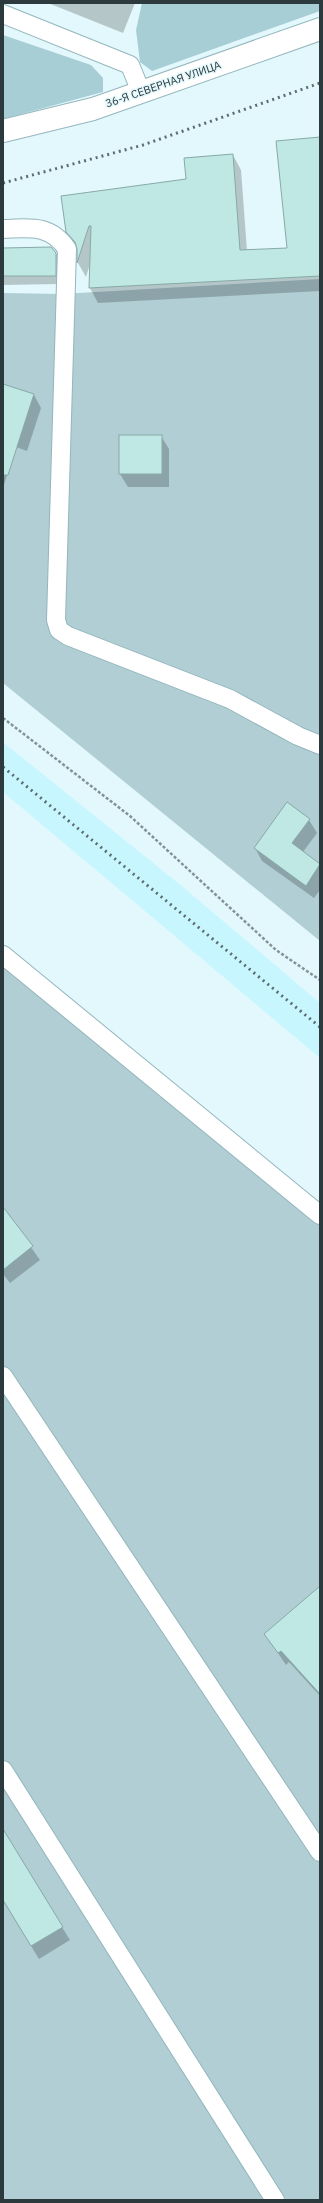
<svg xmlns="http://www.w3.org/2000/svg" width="323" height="2203" viewBox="0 0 323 2203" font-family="'IBM Plex Sans',sans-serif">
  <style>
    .built { fill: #c8f6ff }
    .green { fill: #b0ced4 }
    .forest { fill: #a7cdd5 }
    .shadow { fill: #0003 }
    .building { fill: #bfe7e3; stroke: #87aaa6 }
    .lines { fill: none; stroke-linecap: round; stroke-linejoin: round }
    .service-casing { stroke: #94b6bd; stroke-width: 20 }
    .secondary-casing { stroke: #94b6bd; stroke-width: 24 }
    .path { stroke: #829397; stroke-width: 2.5; stroke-dasharray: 3 2; stroke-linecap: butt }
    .service { stroke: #fff; stroke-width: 18 }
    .secondary { stroke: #fff; stroke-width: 22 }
    .rail { stroke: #5c6c6f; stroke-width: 3; stroke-dasharray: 2 4; stroke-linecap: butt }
    .labels { text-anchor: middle; stroke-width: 3; stroke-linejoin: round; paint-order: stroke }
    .street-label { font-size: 11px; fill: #2c3a3d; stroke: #e3f8fc }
  </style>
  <rect width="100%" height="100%" fill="#e3f8fc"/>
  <path class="built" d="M3,742L183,887L320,1003V1058L3,792Z"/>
  <g class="green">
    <path d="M320,279V941L3,683V293L61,294Z"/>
    <path d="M3,944L320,1203V2200H3Z"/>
  </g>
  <g class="forest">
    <path d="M142,3H320V11L152,71L140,62L136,30Z"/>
    <path d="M3,35L91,65L103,78V92L3,119Z"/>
  </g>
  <g class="shadow">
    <path d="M48,3H135L123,33Z"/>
    <path d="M320,138V291L98,303L90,288V264L86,277L78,263V250L67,231L187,179L233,155L241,170L247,251L288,249Z"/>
    <path d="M3,249L56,253L61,262L60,284L3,285Z"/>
    <path d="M3,385L34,395L41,408L27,451L16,447L3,488Z"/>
    <path d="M161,436L169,449V487H128L120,474Z"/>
    <path d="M309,820L317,833L303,852L320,865V890L314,898L262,861L255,848Z"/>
    <path d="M8,1215L40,1260L10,1283L3,1274V1219Z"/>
    <path d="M320,1588V1696L289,1662L286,1665L265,1634Z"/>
    <path d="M7,1838L70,1940L39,1959L3,1900V1841Z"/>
  </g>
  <g class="building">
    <path d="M320,137V276L89,288L91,226H89L77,263V249L75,242L66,232L61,196L186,179L184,158L233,154L240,250L287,248L276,141Z"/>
    <path d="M51,247L56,253V276H3V248Z"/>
    <path d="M3,384L34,394L8,475H3Z"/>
    <rect x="119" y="435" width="43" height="39"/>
    <path d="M287,802L310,819L292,843L320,864L306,886L254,848Z"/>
    <path d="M3,1207L33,1246L3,1270Z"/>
    <path d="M320,1586V1694L281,1651L278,1653L264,1634Z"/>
    <path d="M3,1829L63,1927L31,1946L3,1900Z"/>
  </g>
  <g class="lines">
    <g class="service-casing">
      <g id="service">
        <path d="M3,14L130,65L141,92"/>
        <path d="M3,229C30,228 50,224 67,249L56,620L59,630L68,636L230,699L298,736L320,745"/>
        <path d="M3,955L320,1215"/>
        <path d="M3,1376L320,1852"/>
        <path d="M3,1770L275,2200"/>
      </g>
    </g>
    <g class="secondary-casing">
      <path id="secondary" d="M3,131L93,109L320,29"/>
    </g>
    <path class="path" d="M3,718L130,816L276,950L320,980"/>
    <use href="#service" class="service"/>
    <use href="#secondary" class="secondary"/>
    <g class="rail">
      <path d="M3,183L143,145L320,83"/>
      <path d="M3,767L320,1027"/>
    </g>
  </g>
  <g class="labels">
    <g class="street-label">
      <text transform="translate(163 84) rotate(-19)" y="4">36-Я СЕВЕРНАЯ УЛИЦА</text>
    </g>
  </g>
  <rect width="323" height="2203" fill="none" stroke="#2c3a3d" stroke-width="8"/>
</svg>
